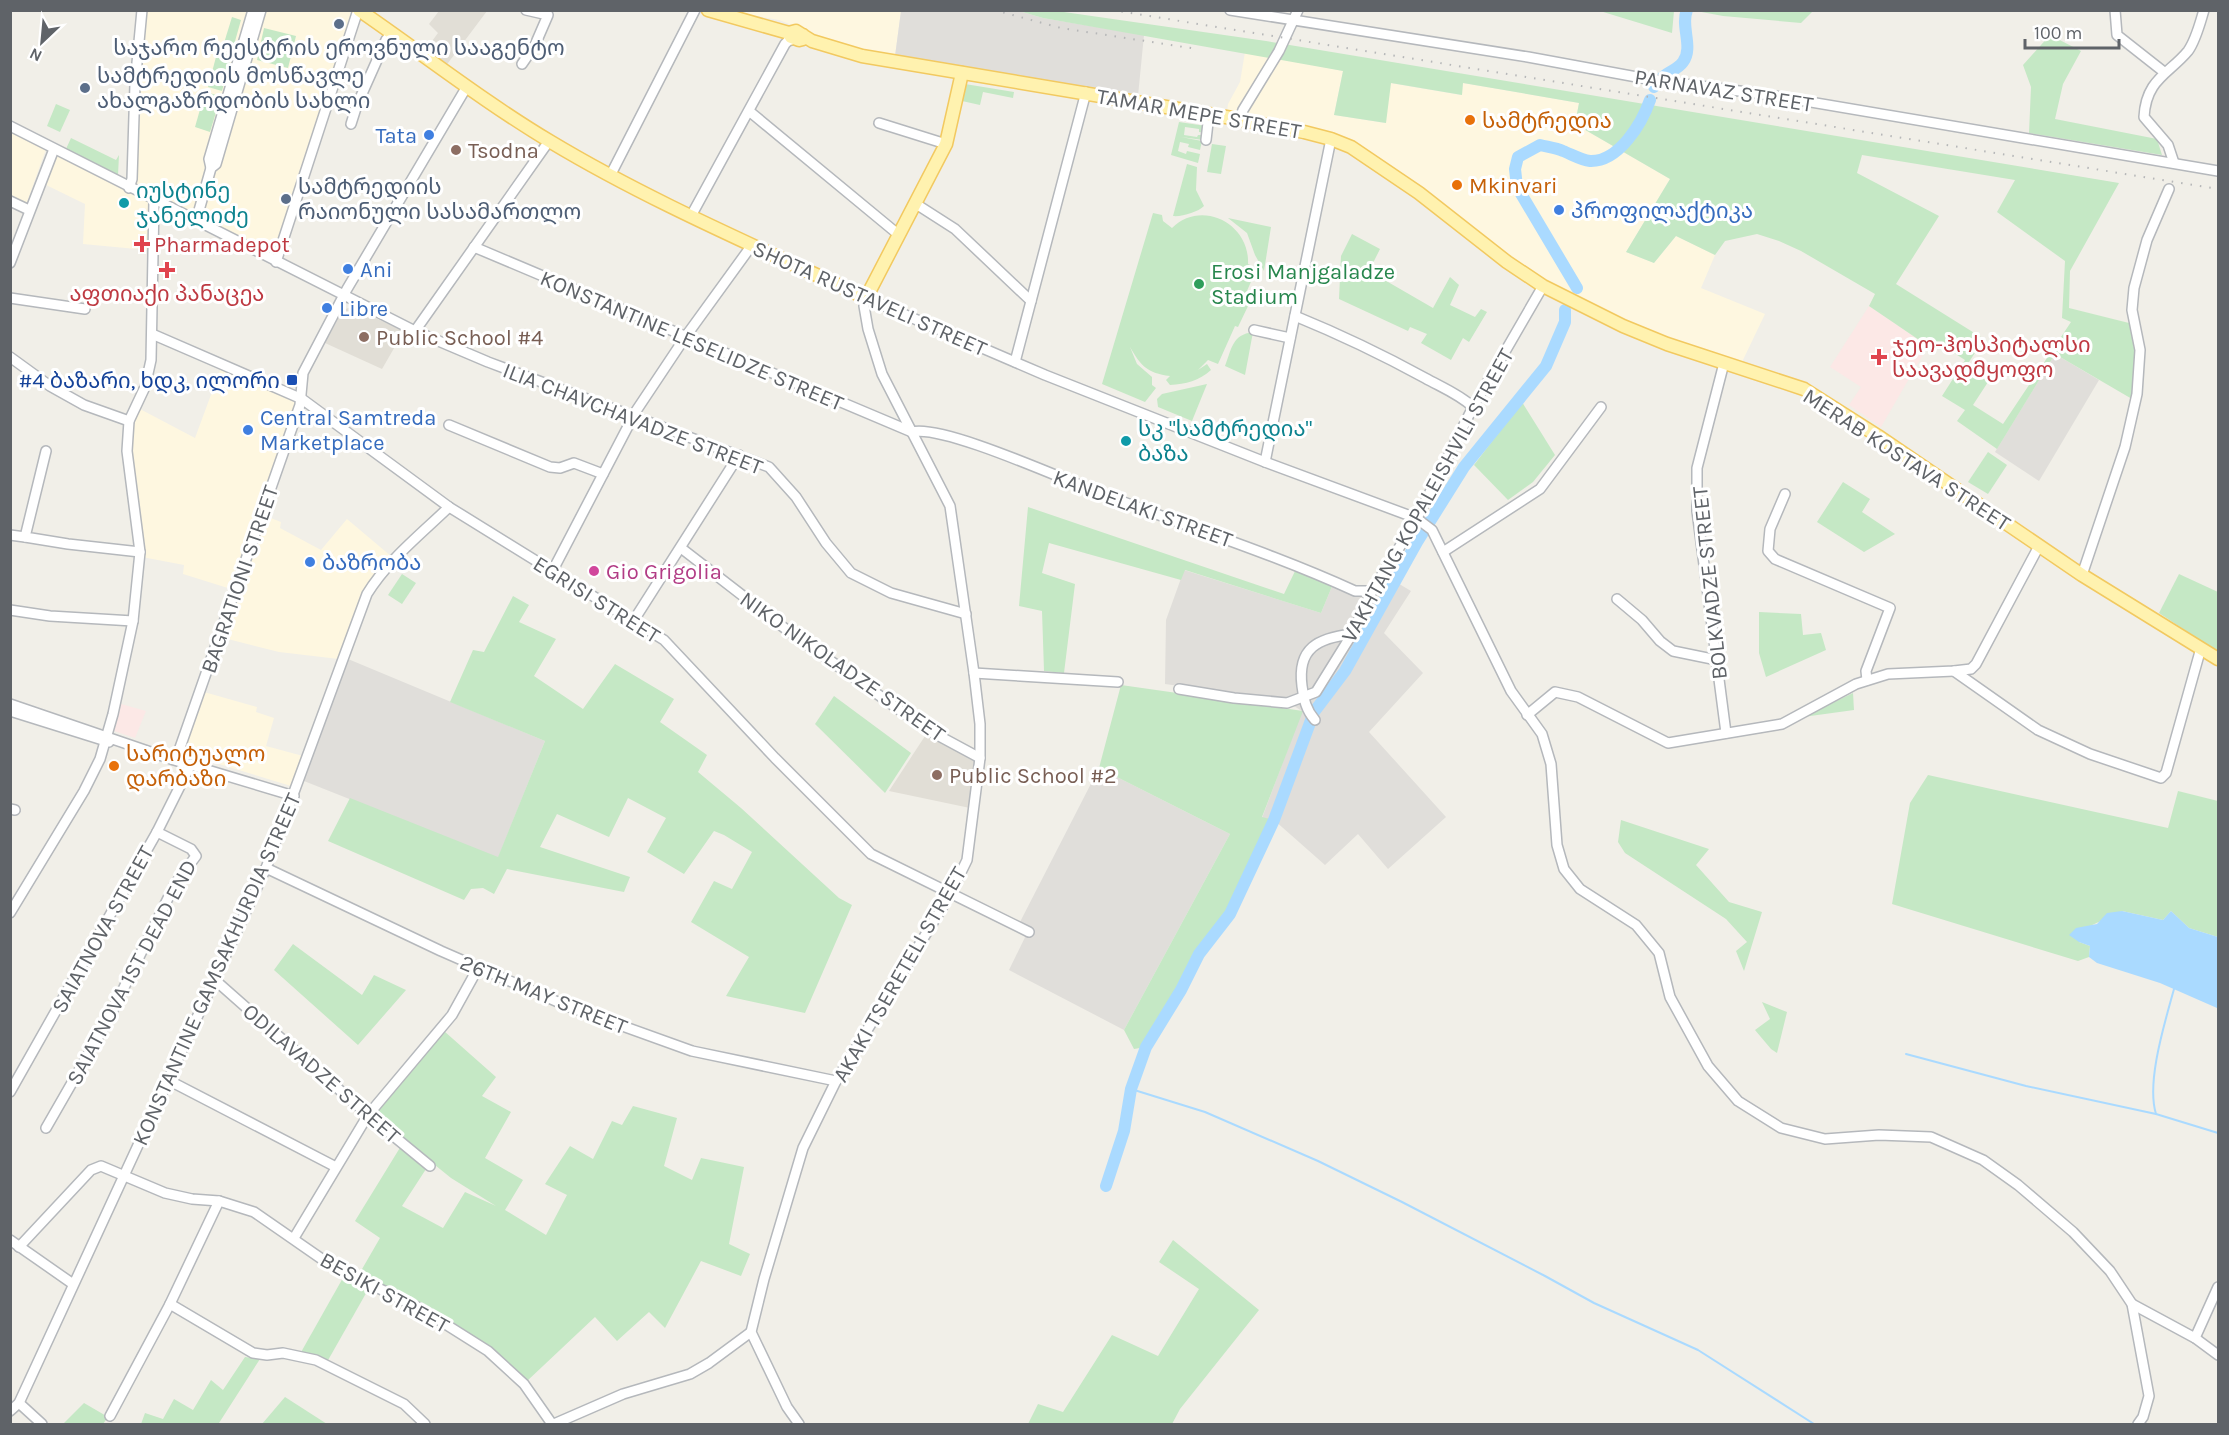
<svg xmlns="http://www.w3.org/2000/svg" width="2229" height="1435" viewBox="0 0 2229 1435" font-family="Karla,'Noto Sans Georgian',sans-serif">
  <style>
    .commercial { fill: #fef7e0 }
    .industrial { fill: #e0deda }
    .education { fill: #e1ded6 }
    .medical { fill: #fce8e6 }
    .green { fill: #c5e8c5; fill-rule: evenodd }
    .water { fill: #aadaff }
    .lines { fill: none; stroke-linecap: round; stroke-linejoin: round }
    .stream { stroke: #aadaff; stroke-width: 2 }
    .river { stroke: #aadaff; stroke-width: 12 }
    .minor-casing { stroke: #b5b8bc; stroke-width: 12 }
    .major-casing { stroke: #f2c960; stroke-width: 15 }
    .minor { stroke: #fff; stroke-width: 9 }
    .major { stroke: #fff2af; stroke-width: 12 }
    .rail { stroke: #b6b7b8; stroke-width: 2; stroke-dasharray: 1.5 8; stroke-linecap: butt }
    .service-dot { fill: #5c6f8a; stroke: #fff; stroke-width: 2 }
    .food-dot { fill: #e8710a; stroke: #fff; stroke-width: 2 }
    .shop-dot { fill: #3f7fe0; stroke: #fff; stroke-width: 2 }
    .education-dot { fill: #8d6e63; stroke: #fff; stroke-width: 2 }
    .culture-dot { fill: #0f9aa8; stroke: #fff; stroke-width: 2 }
    .health-dot { fill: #e0444e; stroke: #fff; stroke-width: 2 }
    .leisure-dot { fill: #2e9e5b; stroke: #fff; stroke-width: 2 }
    .transit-dot { fill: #1a4fb4; stroke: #fff; stroke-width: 2 }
    .hotel-dot { fill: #d1479c; stroke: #fff; stroke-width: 2 }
    .labels { text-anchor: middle; stroke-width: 6; stroke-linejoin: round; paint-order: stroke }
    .service-label { font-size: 22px; fill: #4e5e75; stroke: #fff; text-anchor: start }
    .street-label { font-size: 22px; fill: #5f6368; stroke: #fff }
    .food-label { font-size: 22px; fill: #c56008; stroke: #fff; text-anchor: start }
    .shop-label { font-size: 22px; fill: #366cbe; stroke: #fff; text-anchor: start }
    .education-label { font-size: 22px; fill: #785e54; stroke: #fff; text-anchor: start }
    .culture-label { font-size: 22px; fill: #0d838f; stroke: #fff; text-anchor: start }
    .health-label { font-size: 22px; fill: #be3a42; stroke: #fff; text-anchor: start }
    .leisure-label { font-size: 22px; fill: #27864d; stroke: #fff; text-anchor: start }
    .transit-label { font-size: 22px; fill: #164399; stroke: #fff; text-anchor: end }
    .hotel-label { font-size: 22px; fill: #b23c85; stroke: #fff; text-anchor: start }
  </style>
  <rect width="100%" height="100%" fill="#f1efe8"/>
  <g class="commercial">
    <path d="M342,10L350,12L352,17L276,258L202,220L262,11Z"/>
    <path d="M144,11H249L192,216L133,187Z"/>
    <path d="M729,11H901L895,56L855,49L779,20Z"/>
    <path d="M1245,52L1343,71L1334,115L1385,123L1390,83L1461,95L1463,83L1579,103L1575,124L1670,179L1626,252L1654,263L1676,236L1715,255L1701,288L1765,314L1742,362L1661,335L1609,312L1530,272L1373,154L1227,112L1228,104L1240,82Z"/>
    <path d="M10,131L46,149L26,205L11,198Z"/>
    <path d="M54,154L151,202L147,250L83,244L85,204L42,183Z"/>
    <path d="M222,365L244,375V379L298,403L231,589L183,574L184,565L142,557L133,483L132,429L140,409L195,438Z"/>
    <path d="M263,515L281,522L280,528L321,550L347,519L392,557L363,592L339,659L279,652L224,638Z"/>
    <path d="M204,692L257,707L256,712L274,718L266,746L303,756L291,786L183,753Z"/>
  </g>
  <g class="industrial">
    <path d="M901,11H1019L1043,18L1144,35L1138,96L895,56Z"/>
    <path d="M2055,354L2099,380L2039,481L1995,452Z"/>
    <path d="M1184,570L1321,613L1333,584L1371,600L1382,582L1387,585L1391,579L1411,591L1384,633L1423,673L1369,732L1446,817L1388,869L1358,834L1325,865L1274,820L1262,818L1302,711L1286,701L1165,684L1166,620Z"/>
    <path d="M348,659L545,741L498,858L304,781Z"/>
    <path d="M1099,768L1230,834L1124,1030L1009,970L1030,927L1020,922Z"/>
  </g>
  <g class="education">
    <path d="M439,11H487L445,67L424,52L438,33L429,24Z"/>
    <path d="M351,307L404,331L382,369L325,343L343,310Z"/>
    <path d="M927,733L975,758L970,808L889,791Z"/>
  </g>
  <g class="medical">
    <path d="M1869,306L1928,346L1881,427L1849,405L1861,387L1830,367Z"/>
    <path d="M121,704L146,711L135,738L114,731Z"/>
  </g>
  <g class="green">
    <path d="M1019,11H1057L1266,41L2119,183L2070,271L2069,308L2129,323L2135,353L2132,399L2055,354L1997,449L1957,421L1965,410L1942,396L1965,360L1932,339L1928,346L1869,306L1875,294L1801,251L1779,241L1757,234L1725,241L1715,255L1676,236L1654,263L1626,252L1670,179L1575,124L1579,103L1463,83L1462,95L1391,83L1386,123L1334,115L1343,71L1043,18ZM1862,155L2015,180L1997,212L2065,261L2062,318L2071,322L2003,424L1973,405L1988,382L1967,365L1984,339L1896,284L1939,216L1857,173Z"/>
    <path d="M1600,11H1674L1672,33Z"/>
    <path d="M1696,11L1813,10V11L1801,23L1723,16Z"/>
    <path d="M232,17L241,20L230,59L220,56Z"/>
    <path d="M264,28L296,36L288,68L257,60Z"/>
    <path d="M2050,35L2081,51L2063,84L2055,119L2157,139L2162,155L2029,133L2031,87L2023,65Z"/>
    <path d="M216,57L230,61L222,91L208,87Z"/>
    <path d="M965,84L1014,92L1013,98L983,92L980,105L962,101Z"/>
    <path d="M205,92L221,96L210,132L195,127Z"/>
    <path d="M56,104L70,110L60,132L47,126Z"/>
    <path d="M1179,122L1206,126L1205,133L1199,132V129L1185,127L1184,135L1197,137L1198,135H1204L1203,140L1181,137L1202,141L1200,150L1188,147L1189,144L1180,142L1178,151L1186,154L1187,151L1200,154L1198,163L1171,155Z"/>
    <path d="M71,138L116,160L119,155L118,175L66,149Z"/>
    <path d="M1212,144L1226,146L1221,174L1207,172Z"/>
    <path d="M1187,164L1197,167L1196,190L1204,206C1198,212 1182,217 1173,216Z"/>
    <path d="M1153,213L1162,215L1163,221L1172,228C1201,199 1250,223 1248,264L1257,268L1243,300L1249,304L1238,327L1235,326L1218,364L1208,360L1198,370L1207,364L1211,370C1199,381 1186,384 1170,385L1166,380L1170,376C1147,373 1141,366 1130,347L1137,364L1152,377V385L1156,388L1145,402L1102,384Z"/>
    <path d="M1228,218L1271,227L1264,271L1255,255L1247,233Z"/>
    <path d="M1352,234L1380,249L1369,271L1433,308L1450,277L1459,285L1450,305L1475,317L1481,309L1487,312L1469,342L1463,338L1451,360L1421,343L1427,334L1410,327L1408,331L1339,299L1341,256Z"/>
    <path d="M1253,332L1245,375L1225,366C1232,348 1232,335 1253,332Z"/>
    <path d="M1207,384L1192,421L1158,407L1157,399L1162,394Z"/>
    <path d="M1522,402L1555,455L1533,482L1508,500L1474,465Z"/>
    <path d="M1988,452L2007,465L1988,494L1968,482Z"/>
    <path d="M1843,482L1870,499L1862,512L1895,534L1864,552L1817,522Z"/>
    <path d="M1028,507L1284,594L1296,569L1333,584L1321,613L1185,570L1181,580L1049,543L1042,573L1075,584L1064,673L1044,671L1042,611L1019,606Z"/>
    <path d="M402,574L416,583L402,604L388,595Z"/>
    <path d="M2179,574L2218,592V652L2159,613Z"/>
    <path d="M513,596L529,605L519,622L556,639L534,676L583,709L615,664L674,699L660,722L707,755L698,772L741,808L839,898L852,905L805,1013L726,996L749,957L691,922L714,881L732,889L752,852L724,835L714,831L684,874L647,852L666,818L628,798L609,837L557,814L540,847L630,877L624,892L507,869L494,894L483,888L471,889L464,900L328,841L350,798L498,857L545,741L450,702L473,650L484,652Z"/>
    <path d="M1759,612L1801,614L1803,635L1821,633L1826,650L1766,677L1759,653Z"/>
    <path d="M1121,685L1303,711L1262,817L1274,820L1230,914L1199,954L1181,991L1146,1047L1134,1049L1124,1030L1230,834L1099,768Z"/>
    <path d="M1853,693L1854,710L1803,717Z"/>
    <path d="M834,696L911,753L885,793L815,724Z"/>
    <path d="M1928,775L2168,828L2178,791L2218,801V937L2189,928L2171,911L2163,920L2122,911L2088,927L2079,942L2090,946L2089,957L2078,961L1892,904L1910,803Z"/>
    <path d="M1621,820L1709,849L1696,865L1729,902L1762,912L1744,971L1736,951L1747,942L1726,919L1625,853L1618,842Z"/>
    <path d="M293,944L362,995L374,975L406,990L358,1045L274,970Z"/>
    <path d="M1762,1002L1787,1012L1777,1053L1771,1049L1755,1030L1770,1019Z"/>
    <path d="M444,1031L496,1077L482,1096L511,1112L485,1158L523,1180L505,1210L546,1235L567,1195L545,1184L570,1146L593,1159L612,1121L622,1125L633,1106L677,1118L664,1166L692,1180L701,1158L744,1167L729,1244L750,1254L741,1276L701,1261L665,1328L649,1312L617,1341L595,1317L526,1382L481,1342L358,1276L380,1238L355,1221L401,1146L428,1166L402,1206L443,1228L465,1192L496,1206L451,1178L372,1114Z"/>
    <path d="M1173,1240L1259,1310L1180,1409L1172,1424H1028L1038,1404L1063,1412L1112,1335L1158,1356L1199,1289L1159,1262Z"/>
    <path d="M344,1276L369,1288L327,1362L300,1354Z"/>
    <path d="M245,1357L260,1359L219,1423L221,1424H141L145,1413L163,1419L174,1399L193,1410L211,1380L223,1390Z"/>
    <path d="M285,1397L327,1424H262Z"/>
    <path d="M84,1403L108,1417L103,1424H63Z"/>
  </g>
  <path class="water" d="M2122,911L2163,920L2171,911L2189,928L2218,937V1006L2217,1008L2160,983L2097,963L2089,957L2090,946L2079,942L2069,935L2076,928L2097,924L2107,913Z"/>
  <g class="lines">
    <g class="stream">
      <path d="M2174,989C2165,1022 2146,1082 2156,1114L2218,1133"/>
      <path d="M1906,1054L2026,1086L2156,1114"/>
      <path d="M1131,1089L1205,1112L1318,1161L1402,1202L1545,1276L1594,1303L1698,1350L1814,1424"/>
    </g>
    <g class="river">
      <path d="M1654,87C1657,83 1660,79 1664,76C1670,71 1678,69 1683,62C1694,47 1680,26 1687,10"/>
      <path d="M1577,288L1517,187L1515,169L1518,157L1540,145C1548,147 1556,148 1563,151C1571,154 1581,160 1590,161C1619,162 1642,123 1650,100"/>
      <path d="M1106,1186L1124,1131L1131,1089L1146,1047L1181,990L1199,954L1230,914L1274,820L1314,712L1345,671L1417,542L1464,467L1546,366L1565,322V310"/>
    </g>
    <g class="minor-casing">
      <g id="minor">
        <path d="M1230,10L1528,57L1653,80L1763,94L2218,171"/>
        <path d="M2115,10L2117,35L2164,72"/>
        <path d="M522,64L535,45L548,15L526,10"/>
        <path d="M749,111L899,235"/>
        <path d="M1240,119L1243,110L1279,51L1298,10"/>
        <path d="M879,123L946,144"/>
        <path d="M351,124L357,105L386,40L392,33"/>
        <path d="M10,126L415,331L488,362L769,467L796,497L826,543L851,573L891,593L966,614"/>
        <path d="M1206,140L1209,114"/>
        <path d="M2174,163L2168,145L2144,117C2146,79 2169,74 2188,51C2196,40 2200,23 2204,10"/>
        <path d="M211,168L209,159L253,10"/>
        <path d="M610,176L695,10"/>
        <path d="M129,188L132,179L135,84L142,10"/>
        <path d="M10,201L29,210"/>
        <path d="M916,204L955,229L1031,301"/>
        <path d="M691,216L785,44L788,41L795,39"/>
        <path d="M196,221L211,168L216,164L261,10"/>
        <path d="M474,247L912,432C943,424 1064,480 1100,493C1185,526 1272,553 1355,591H1372"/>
        <path d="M276,262L358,10"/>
        <path d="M10,263L54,149"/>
        <path d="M10,298L85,309"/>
        <path d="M1295,316C1339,334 1383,355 1425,378C1441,387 1459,394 1473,407"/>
        <path d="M1254,330L1290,338"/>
        <path d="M415,331L549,141"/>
        <path d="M152,334L302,399L449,507L664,640L775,758L871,854L1029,932"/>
        <path d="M10,357L50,386L84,405L129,421"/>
        <path d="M1015,362L1086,92"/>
        <path d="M1724,363L1697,468V511L1726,733"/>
        <path d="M449,425L550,467L560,468L574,463L603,474"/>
        <path d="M46,451L25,537L68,544L140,552"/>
        <path d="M1265,462L1331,139"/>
        <path d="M1785,494L1770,529L1768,551L1775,559L1890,608L1866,671L1867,680"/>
        <path d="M10,535L25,537"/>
        <path d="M681,548L787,630L928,730L980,758"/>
        <path d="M1443,552L1540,489L1601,407"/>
        <path d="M553,570L636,411L686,336L752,245"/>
        <path d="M2082,575L2125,447L2137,394L2140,350L2132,310L2134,288L2147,240L2169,189"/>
        <path d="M1617,599L1642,620L1660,641L1673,651L1717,660"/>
        <path d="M10,610L50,616L133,621"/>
        <path d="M634,620L739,455"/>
        <path d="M1954,671L2038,730L2090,754L2161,778L2166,773L2201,648"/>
        <path d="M974,673L1118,682"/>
        <path d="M1179,689L1234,698L1287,703L1316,692L1352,634L1372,591L1414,524L1473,407L1543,286"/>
        <path d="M10,704L174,760L294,796"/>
        <path d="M10,711L109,742"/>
        <path d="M1527,715L1555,692L1578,697L1668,743L1782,724L1856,684L1888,674L1954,671L1971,669L1976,664L2039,546"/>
        <path d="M1315,720C1306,710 1304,700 1302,686C1297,648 1318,638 1352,634"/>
        <path d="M176,759L300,405L303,373L347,289L466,88"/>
        <path d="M10,809L15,810"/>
        <path d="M266,868L441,951L567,1006L692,1051L836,1081"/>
        <path d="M10,913L84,791L100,759L113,714L133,621L140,552L127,451L129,421L145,387L151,360L154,200"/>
        <path d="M215,980L368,1115L430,1166"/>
        <path d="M168,1080L336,1167"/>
        <path d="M10,1092L157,832L191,764"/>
        <path d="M46,1128L108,1020L175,884L196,856L191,849L157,832"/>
        <path d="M294,1238L368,1115L452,1015L478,968"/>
        <path d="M10,1240L73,1284"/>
        <path d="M19,1247L91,1170L101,1166L165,1193L192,1199L219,1201L254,1212L329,1264L423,1310L488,1351L524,1384L552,1424"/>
        <path d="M170,1304L253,1353L267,1355L283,1353L316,1360L404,1404L425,1424"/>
        <path d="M2132,1304L2195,1338L2218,1355"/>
        <path d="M2195,1338L2218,1287"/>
        <path d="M19,1403L42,1424"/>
        <path d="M10,1411L19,1403L266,868L367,594C387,561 421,534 449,507"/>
        <path d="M110,1416L170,1304L219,1201"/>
        <path d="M554,1424L623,1394L690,1374L709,1363L751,1332"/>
        <path d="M799,1424L787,1407L751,1332L764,1279L803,1148L836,1081L951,893L967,860L980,758V724L974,673L950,506L882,374L868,329L864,306L866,298L1045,375L1265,462L1416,518L1432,530L1511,691L1542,734L1551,764L1557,845L1564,869L1580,889L1636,925L1659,953L1670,997L1708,1066L1738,1101L1781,1128L1825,1139L1879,1135L1931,1137L1983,1160L2018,1185L2073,1232L2110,1271L2132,1304L2149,1396L2143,1417L2138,1424"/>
      </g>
    </g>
    <g class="major-casing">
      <g id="major">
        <path d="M359,10C423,54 484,102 551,142C651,202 760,248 866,298L946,144L962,73"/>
        <path d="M708,10L789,33"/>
        <path d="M803,35V39L799,40L791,37L789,33L796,31L812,41L862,56L1232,118L1304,132L1331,139L1351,147L1419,193L1507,262L1543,286L1623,326L1667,344L1804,389L1878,436L2082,575L2218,659"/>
      </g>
    </g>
    <use href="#minor" class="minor"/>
    <use href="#major" class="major"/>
    <g class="rail">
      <path d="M994,10L1061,28L1197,49"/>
      <path d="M1112,10L2218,189"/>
    </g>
  </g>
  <g class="service-dot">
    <circle cx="339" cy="24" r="6"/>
    <circle cx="85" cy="88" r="6"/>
    <circle cx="286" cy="199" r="6"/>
  </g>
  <g class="food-dot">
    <circle cx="1470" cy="120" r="6"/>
    <circle cx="1457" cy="185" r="6"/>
    <circle cx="114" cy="766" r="6"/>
  </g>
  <g class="shop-dot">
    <circle cx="429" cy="135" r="6"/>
    <circle cx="1559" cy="210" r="6"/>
    <circle cx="348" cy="269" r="6"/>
    <circle cx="327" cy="308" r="6"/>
    <circle cx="248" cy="430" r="6"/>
    <circle cx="310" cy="562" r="6"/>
  </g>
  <g class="education-dot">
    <circle cx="456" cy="150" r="6"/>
    <circle cx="364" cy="337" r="6"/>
    <circle cx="937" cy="775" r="6"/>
  </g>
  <g class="culture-dot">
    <circle cx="124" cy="203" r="6"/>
    <circle cx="1126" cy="441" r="6"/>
  </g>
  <g class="health-dot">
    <path d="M139 235h6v6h6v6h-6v6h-6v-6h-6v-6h6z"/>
    <path d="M164 261h6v6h6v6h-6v6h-6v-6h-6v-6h6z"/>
    <path d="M1876 348h6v6h6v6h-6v6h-6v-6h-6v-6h6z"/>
  </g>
  <circle class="leisure-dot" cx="1199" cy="284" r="6"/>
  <rect class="transit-dot" x="286" y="374" width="12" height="12" rx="3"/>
  <circle class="hotel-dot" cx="594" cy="571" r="6"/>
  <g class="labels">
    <g class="service-label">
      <text x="339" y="55" text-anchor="middle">საჯარო რეესტრის ეროვნული სააგენტო</text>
      <text x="97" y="83">სამტრედიის მოსწავლე<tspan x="97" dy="25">ახალგაზრდობის სახლი</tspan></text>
      <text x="298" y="194">სამტრედიის<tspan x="298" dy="25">რაიონული სასამართლო</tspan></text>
    </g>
    <g class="street-label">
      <text transform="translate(1724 90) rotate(9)" y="8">PARNAVAZ STREET</text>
      <text transform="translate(1199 113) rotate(10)" y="8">TAMAR MEPE STREET</text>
      <text transform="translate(870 298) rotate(24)" y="8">SHOTA RUSTAVELI STREET</text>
      <text transform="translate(692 340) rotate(23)" y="8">KONSTANTINE LESELIDZE STREET</text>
      <text transform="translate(633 418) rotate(21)" y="8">ILIA CHAVCHAVADZE STREET</text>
      <text transform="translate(1907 459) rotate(33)" y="8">MERAB KOSTAVA STREET</text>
      <text transform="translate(1427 495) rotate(-61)" y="8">VAKHTANG KOPALEISHVILI STREET</text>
      <text transform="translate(1143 508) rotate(20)" y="8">KANDELAKI STREET</text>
      <text transform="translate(239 579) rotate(-71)" y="8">BAGRATIONI STREET</text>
      <text transform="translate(1709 583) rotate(-96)" y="8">BOLKVADZE STREET</text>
      <text transform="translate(597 599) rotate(32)" y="8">EGRISI STREET</text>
      <text transform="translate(843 666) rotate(35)" y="8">NIKO NIKOLADZE STREET</text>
      <text transform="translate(102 929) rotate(-61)" y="8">SAIATNOVA STREET</text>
      <text transform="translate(216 969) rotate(-66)" y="8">KONSTANTINE GAMSAKHURDIA STREET</text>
      <text transform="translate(131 972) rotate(-62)" y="8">SAIATNOVA 1ST DEAD END</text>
      <text transform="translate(899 974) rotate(-60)" y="8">AKAKI TSERETELI STREET</text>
      <text transform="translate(544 994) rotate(22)" y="8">26TH MAY STREET</text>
      <text transform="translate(322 1073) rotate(41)" y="8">ODILAVADZE STREET</text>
      <text transform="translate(385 1292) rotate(29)" y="8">BESIKI STREET</text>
    </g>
    <g class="food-label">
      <text x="1482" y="128">სამტრედია</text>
      <text x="1469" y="193">Mkinvari</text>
      <text x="126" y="761">სარიტუალო<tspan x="126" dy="25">დარბაზი</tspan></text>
    </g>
    <g class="shop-label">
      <text x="417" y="143" text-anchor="end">Tata</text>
      <text x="1571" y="218">პროფილაქტიკა</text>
      <text x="360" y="277">Ani</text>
      <text x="339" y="316">Libre</text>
      <text x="260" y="425">Central Samtreda<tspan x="260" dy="25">Marketplace</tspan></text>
      <text x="322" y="570">ბაზრობა</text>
    </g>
    <g class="education-label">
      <text x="468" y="158">Tsodna</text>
      <text x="376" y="345">Public School #4</text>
      <text x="949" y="783">Public School #2</text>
    </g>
    <g class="culture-label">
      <text x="136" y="198">იუსტინე<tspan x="136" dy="25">ჯანელიძე</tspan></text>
      <text x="1138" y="436">სკ "სამტრედია"<tspan x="1138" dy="25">ბაზა</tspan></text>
    </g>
    <g class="health-label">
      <text x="154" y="252">Pharmadepot</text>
      <text x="167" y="301" text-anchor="middle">აფთიაქი პანაცეა</text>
      <text x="1892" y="352">ჯეო-ჰოსპიტალსი<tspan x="1892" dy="25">საავადმყოფო</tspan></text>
    </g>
    <g class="leisure-label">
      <text x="1211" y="279">Erosi Manjgaladze<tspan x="1211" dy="25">Stadium</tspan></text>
    </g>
    <g class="transit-label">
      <text x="280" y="388">#4 ბაზარი, ხდკ, ილორი</text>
    </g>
    <g class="hotel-label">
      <text x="606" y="579">Gio Grigolia</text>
    </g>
  </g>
  <rect width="2229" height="1435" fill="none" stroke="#5f6368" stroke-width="24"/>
  <g transform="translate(42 42) rotate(206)" stroke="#ffffff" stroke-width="4.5" paint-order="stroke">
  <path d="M0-4.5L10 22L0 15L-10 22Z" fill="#5f6368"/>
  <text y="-9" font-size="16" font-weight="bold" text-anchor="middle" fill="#5f6368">N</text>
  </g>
  <path d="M2025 39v9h94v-9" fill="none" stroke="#5f6368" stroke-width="3"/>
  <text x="2034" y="39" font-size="18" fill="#5f6368" stroke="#ffffff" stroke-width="4.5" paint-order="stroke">100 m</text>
</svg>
